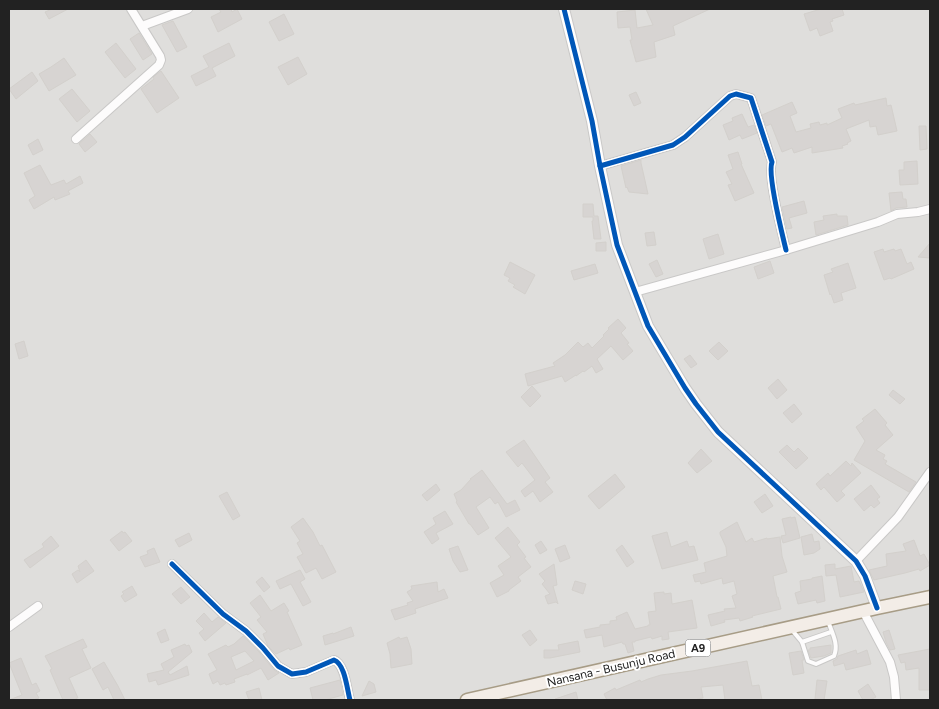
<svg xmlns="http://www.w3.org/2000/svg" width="939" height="709" viewBox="0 0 939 709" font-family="Figtree,sans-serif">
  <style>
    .residential { fill: #dfdedc }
    .building { fill: #d7d4d2; stroke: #d3d0cc; fill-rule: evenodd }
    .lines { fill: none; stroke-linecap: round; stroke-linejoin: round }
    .service-casing { stroke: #c9c8c7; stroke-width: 6 }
    .minor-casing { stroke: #c9c8c7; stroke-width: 10 }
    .tertiary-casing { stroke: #c9c8c7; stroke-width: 12 }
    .primary-casing { stroke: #a79c86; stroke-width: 15 }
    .service { stroke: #fdfcfc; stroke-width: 4 }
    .minor { stroke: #fdfcfc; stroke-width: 8 }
    .tertiary { stroke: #fdfcfc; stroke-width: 10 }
    .primary { stroke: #f3ede7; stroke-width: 12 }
    .cycleway-casing { stroke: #fff; stroke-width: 8 }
    .cycleway { stroke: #0057b8; stroke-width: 5 }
    .labels { text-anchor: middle; stroke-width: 4; stroke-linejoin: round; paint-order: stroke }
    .shield { fill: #fff; stroke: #646464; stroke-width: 1 }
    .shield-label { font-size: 11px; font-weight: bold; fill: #222 }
    .street-label { font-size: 12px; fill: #222; stroke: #fff }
  </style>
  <rect width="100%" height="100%" fill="#f0eeeb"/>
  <rect class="residential" x="9" y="9" width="921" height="691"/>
  <g class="building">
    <path d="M52,9H68L49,19L45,12Z"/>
    <path d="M219,9H231L232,12L237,9L242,19L218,32L211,17L221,12Z"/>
    <path d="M646,9H710L673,26L675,35L654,42L656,57L636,62L630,40H632L630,27L618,28L617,12L635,10L637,28L653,25Z"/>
    <path d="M821,9H842L844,15L832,19L833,21L830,22L833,31L820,36L817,28L810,31L804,14Z"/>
    <path d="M284,14L294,34L279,41L269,22Z"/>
    <path d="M173,21L187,47L177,52L162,25Z"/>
    <path d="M139,33L152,54L143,60L130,39Z"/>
    <path d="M116,43L136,69L125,78L105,52Z"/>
    <path d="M229,43L235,56L212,68L216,76L196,86L191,76L209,67L203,56Z"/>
    <path d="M298,57L307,74L288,85L278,67Z"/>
    <path d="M64,58L76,75L49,91L39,74L51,67Z"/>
    <path d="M161,71L179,98L157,113L141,89L154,79L153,77Z"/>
    <path d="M32,72L38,81L16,99L9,89Z"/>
    <path d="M72,89L90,111L77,122L59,99Z"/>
    <path d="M636,92L641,103L634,106L629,95Z"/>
    <path d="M886,98L887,106L891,105L897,131L878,135L876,126L870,127L869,120L846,129L851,141L847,143L848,144L842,146L843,148L812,153V147L794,153L792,148L782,152L771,124L766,126L762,115L792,102L797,113L790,116L796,132L811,128L810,124L819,122L820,125L827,123V125L842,118L838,109L854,103L855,105Z"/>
    <path d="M742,114L748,127L754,125L757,133L742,139L740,135L729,140L723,125L733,121L732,118Z"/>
    <path d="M919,126H926L927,149L920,150Z"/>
    <path d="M90,134L97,142L85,152L79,144Z"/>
    <path d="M38,139L43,150L33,155L28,145Z"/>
    <path d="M738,152L742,164H741L754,193L735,201L728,185L732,184L726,172L733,169L728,155Z"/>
    <path d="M641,160V163L648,194L629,192L627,187L626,188L621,166Z"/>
    <path d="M917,161L918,184L900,185L899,170H904V162Z"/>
    <path d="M40,165L51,185L64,180L66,184L80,176L83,183L68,191L70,194L55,200L54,197L34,209L29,200L35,196L24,173Z"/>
    <path d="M902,192L903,199H906L907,207L896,208L891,211L889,193Z"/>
    <path d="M804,201L807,213L789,218L792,228L787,229L782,207Z"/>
    <path d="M583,204H593L594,216H598L601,239H594L592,221H593V217H583Z"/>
    <path d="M837,214V216H847L848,225L816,235L814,222L824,220L823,216Z"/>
    <path d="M654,232L656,245L647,246L645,233Z"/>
    <path d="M718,234L724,254L709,259L703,239Z"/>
    <path d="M606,242V251H596V243Z"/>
    <path d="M930,243V258L918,257Z"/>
    <path d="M883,249L884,252L894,249L895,251L901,249L907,264L911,262L914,269L891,279L890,278L884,280L874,252Z"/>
    <path d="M657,260L663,274L656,277L649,264Z"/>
    <path d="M770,261L774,273L758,279L754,267Z"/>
    <path d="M510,262L535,275L525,294L513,287L515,285L508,281L510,278L504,275Z"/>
    <path d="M848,263L856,288L841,293L843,300L834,303L831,294L830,295L824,275L833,272L831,269Z"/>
    <path d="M595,264L598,273L574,280L571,271Z"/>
    <path d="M618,319L626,328L621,333L629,343L627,344L633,351L623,360L611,346L597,359L603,369L596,373L592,366L584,372L583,371L576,376V375L565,382L562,376L528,386L525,374L555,366L553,363L565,355L578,342L583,347L588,343L592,348L604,336L603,335L609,329L608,328Z"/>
    <path d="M24,341L28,356L19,359L15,344Z"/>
    <path d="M719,342L728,351L718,360L709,351Z"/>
    <path d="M690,355L697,364L691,368L684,359Z"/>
    <path d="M778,379L787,390L777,399L768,388Z"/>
    <path d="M532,386L541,396L530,407L521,397Z"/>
    <path d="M893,390L905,399L900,404L889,395Z"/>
    <path d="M794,404L802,414L792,423L783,413Z"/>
    <path d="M875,409L887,423L885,425L893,435L876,450L885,455L883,459L887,461L885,464L916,482L909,492L854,460L865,441L856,427L864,421L862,419Z"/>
    <path d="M524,440L550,478L545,482L553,492L540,502L533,491L525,497L521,491L535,480L522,463L518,467L506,452Z"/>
    <path d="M787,445L794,452L798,448L808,458L796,469L779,452Z"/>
    <path d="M701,449L712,461L697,473L688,463Z"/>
    <path d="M846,461L851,466L852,463L861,473L841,491L845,495L837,502L824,487L821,490L816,484L828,473L830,476Z"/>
    <path d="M482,470L507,504L515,500L520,510L506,517L498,502L495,504L490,497L476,507L489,528L478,535L470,524H469L456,502L457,501L454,494L461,490L471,479H470Z"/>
    <path d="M615,474L625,487L599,509L588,496Z"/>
    <path d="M436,484L440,490L427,501L422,495Z"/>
    <path d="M871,485L880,497L877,499L880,503L874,508L871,505L864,511L854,499Z"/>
    <path d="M227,492L240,516L233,520L219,496Z"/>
    <path d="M765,494L773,506L762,513L754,502Z"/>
    <path d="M445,511L453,524L436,533L439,539L432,544L424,532L436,524L433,518Z"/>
    <path d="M791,517V518L795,517L800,538L783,543L781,536L786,535L782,519Z"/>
    <path d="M303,518L313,532L320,546L322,545L336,572L322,579L316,568L306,573L297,557L303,554L297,543L300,541L291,527Z"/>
    <path d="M737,522L746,542L752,538L754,542L767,538V539L780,537L782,556L787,572L773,576L777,597H778L781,609L752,616L753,617L740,621L739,618L724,620L725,622L711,626L708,615L725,611L724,609L736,608L732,596L737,594L734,581L723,584L722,578L701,584L700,581L695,582L693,575L706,572L704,563L727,556L726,547L720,534V532Z"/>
    <path d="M508,527L520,542L517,545L526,557L524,558L531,567L518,577L521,581L509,590V591L497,597L490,583L504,575L498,566L511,557L495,538Z"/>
    <path d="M122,531L123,533L125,532L132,541L119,551L110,540Z"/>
    <path d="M667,532L671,547L687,541L689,547L694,546L698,560L662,569L652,536Z"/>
    <path d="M189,533L192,540L179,547L175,540Z"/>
    <path d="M812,534L814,542L819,541L820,549L814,553L804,555L801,537Z"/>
    <path d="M51,536L59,546L30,568L24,560L44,547L42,544Z"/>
    <path d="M914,540L920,556L924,554L930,565L920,571L919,569L905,573L874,580L869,570L887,566L886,554L906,551L903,544Z"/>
    <path d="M541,541L547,550L540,554L535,545Z"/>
    <path d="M565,545L570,558L560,562L555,549Z"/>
    <path d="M622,545L634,562L627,567L616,550Z"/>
    <path d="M458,546L468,570L460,572L453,561L449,549Z"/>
    <path d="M154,548L160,562L145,567L140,557L148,554L147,551Z"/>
    <path d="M86,560L94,571L77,583L72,574L78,570L80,572L78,566Z"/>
    <path d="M554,564L557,585L553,586L558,604L556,602L548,604L545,596L550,594L542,584L545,581L539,574Z"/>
    <path d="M835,564V569L851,566L854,582L859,581L864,592L840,597L836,575L826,576L825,565Z"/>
    <path d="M300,570L305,579L300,582L311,602L303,606L291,584L280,589L276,581Z"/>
    <path d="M822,576L825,601L817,603L816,600L798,604L795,593L801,591L800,581L812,579V578Z"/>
    <path d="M262,577L270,587L264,592L256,582Z"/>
    <path d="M575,581L586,584L583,594L572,590Z"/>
    <path d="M437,582L438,592L444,589L448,598L415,609L416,613L395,620L391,610L408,605L407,603L413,601L407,592L412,589L411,586Z"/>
    <path d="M132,586L137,595L125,602L121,596L124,594L122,592Z"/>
    <path d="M181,587L190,597L181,604L172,594Z"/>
    <path d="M664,592V594L671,593L672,604L692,600L697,628L668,632L669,639L662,640V636L652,639L651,637L635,641V642H632L634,651L628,653L625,644H623L622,642L604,647L602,635L586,638L584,630L600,627V625L610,624V621L617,620L616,617L627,612L635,629L648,626V625H650L648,612L656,611L654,593Z"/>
    <path d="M260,595L271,611L284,603L289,611L287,612L302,645L290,650L289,648L276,654L268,646L263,634L267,632L257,620L261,617L250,603Z"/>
    <path d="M204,613L212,622L218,617L226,623L205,641L199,633L204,629L196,621Z"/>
    <path d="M351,627L354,636L325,645L323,636L333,633V634Z"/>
    <path d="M165,629L169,640L161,643L157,633Z"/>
    <path d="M530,630L537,640L530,646L522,635Z"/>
    <path d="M889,630L895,649L890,650L886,642L883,632Z"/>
    <path d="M243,636L259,652L274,670L279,673L268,680L261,668L247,675V674L234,679L235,682L226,685L225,683L220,685L218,681L213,684L209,674L217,670L208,654L226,645L228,647L234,644ZM245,651L254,661L236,670L231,657Z"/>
    <path d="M399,637L400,639L407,637L411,649L412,664L391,668L390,654L387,643Z"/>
    <path d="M83,639L87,647L82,649L91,668L69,678L78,698H76L77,700H63L50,670L52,669L45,656Z"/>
    <path d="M578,641L580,652L550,658H544V650H559L558,645Z"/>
    <path d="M185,644L186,646L189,645L192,652L168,672L170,675L187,666L189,675L158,685L156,680L149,682L147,674L164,670L161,664L174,657L171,650Z"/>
    <path d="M831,645V653L824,656L811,658L808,650H810V648Z"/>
    <path d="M930,649V690H919V668L906,670L905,662L901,663L898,655Z"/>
    <path d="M856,650L857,654L867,650L871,664L846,670L844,663L834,666L833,661L837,659L838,656Z"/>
    <path d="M801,651L804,660H802L804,673L793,675L789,653Z"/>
    <path d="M21,658L32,685L36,683L40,691L36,693L39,698L33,700H9L22,695L9,663Z"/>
    <path d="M747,661L752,686L759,685L762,700H725L723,685L701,687L703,698L697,699V700H607L604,694L615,688L616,690L640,680L641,682L648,679L661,675L692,671Z"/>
    <path d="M104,662L118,686L125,700H114L108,687L103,690L92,669Z"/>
    <path d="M340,680L343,695L325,700H313L310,688Z"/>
    <path d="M817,680L827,681L824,700L815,699Z"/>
    <path d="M369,681L374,684L376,692L362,696Z"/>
    <path d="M868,684L876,697L870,700H863L858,691Z"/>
    <path d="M259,688L262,700H249L246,692Z"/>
    <path d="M576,692L578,700H555V699Z"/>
  </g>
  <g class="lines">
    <g class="service-casing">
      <g id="service">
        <path d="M792,630L802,642L808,661L816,664L834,656C839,644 832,633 828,621"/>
        <path d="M802,642L831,632"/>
      </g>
    </g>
    <g class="minor-casing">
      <g id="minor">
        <path d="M142,26L188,9"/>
        <path d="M76,139L159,65L161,60L160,56L131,9"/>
        <path d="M600,166L673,145L685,137L730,96L736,94L751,98L772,162C767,175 782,233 786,250"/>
        <path d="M635,292L786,250L878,222L897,214L918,212L930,209"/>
        <path d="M856,561L898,517L930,472"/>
        <path d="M172,564L223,614L246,631L263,648L278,666L292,674L306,672L334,660C345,664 347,689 350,700"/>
        <path d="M863,611L890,662L894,677L896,700"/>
        <path d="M9,627L38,606"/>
      </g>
    </g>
    <g class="tertiary-casing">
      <path id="tertiary" d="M564,9L592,121L600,166L617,245L648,326L685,388L696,404L718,432L856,561L865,576L877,608"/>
    </g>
    <g class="primary-casing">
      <path id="primary" d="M467,700L877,608L930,597"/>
    </g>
    <use href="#service" class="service"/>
    <use href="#minor" class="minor"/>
    <use href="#tertiary" class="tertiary"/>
    <use href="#primary" class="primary"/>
    <g class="cycleway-casing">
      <g id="cycleway">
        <path d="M564,9L592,121L600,166L617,245L648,326L685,388L696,404L718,432L856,561L865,576L877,608"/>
        <path d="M600,166L673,145L685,137L730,96L736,94L751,98L772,162C767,175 782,233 786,250"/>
        <path d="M172,564L223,614L246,631L263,648L278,666L292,674L306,672L334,660C345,664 347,689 350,700"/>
      </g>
    </g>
    <use href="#cycleway" class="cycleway"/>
  </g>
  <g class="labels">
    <rect class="shield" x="685.5" y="639.5" width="25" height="17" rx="4"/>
    <g class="shield-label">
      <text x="698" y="652">A9</text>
    </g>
    <g class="street-label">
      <text transform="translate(611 668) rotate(-13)" y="4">Nansana - Busunju Road</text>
    </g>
  </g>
  <rect width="939" height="709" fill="none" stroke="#222222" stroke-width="20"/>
</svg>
